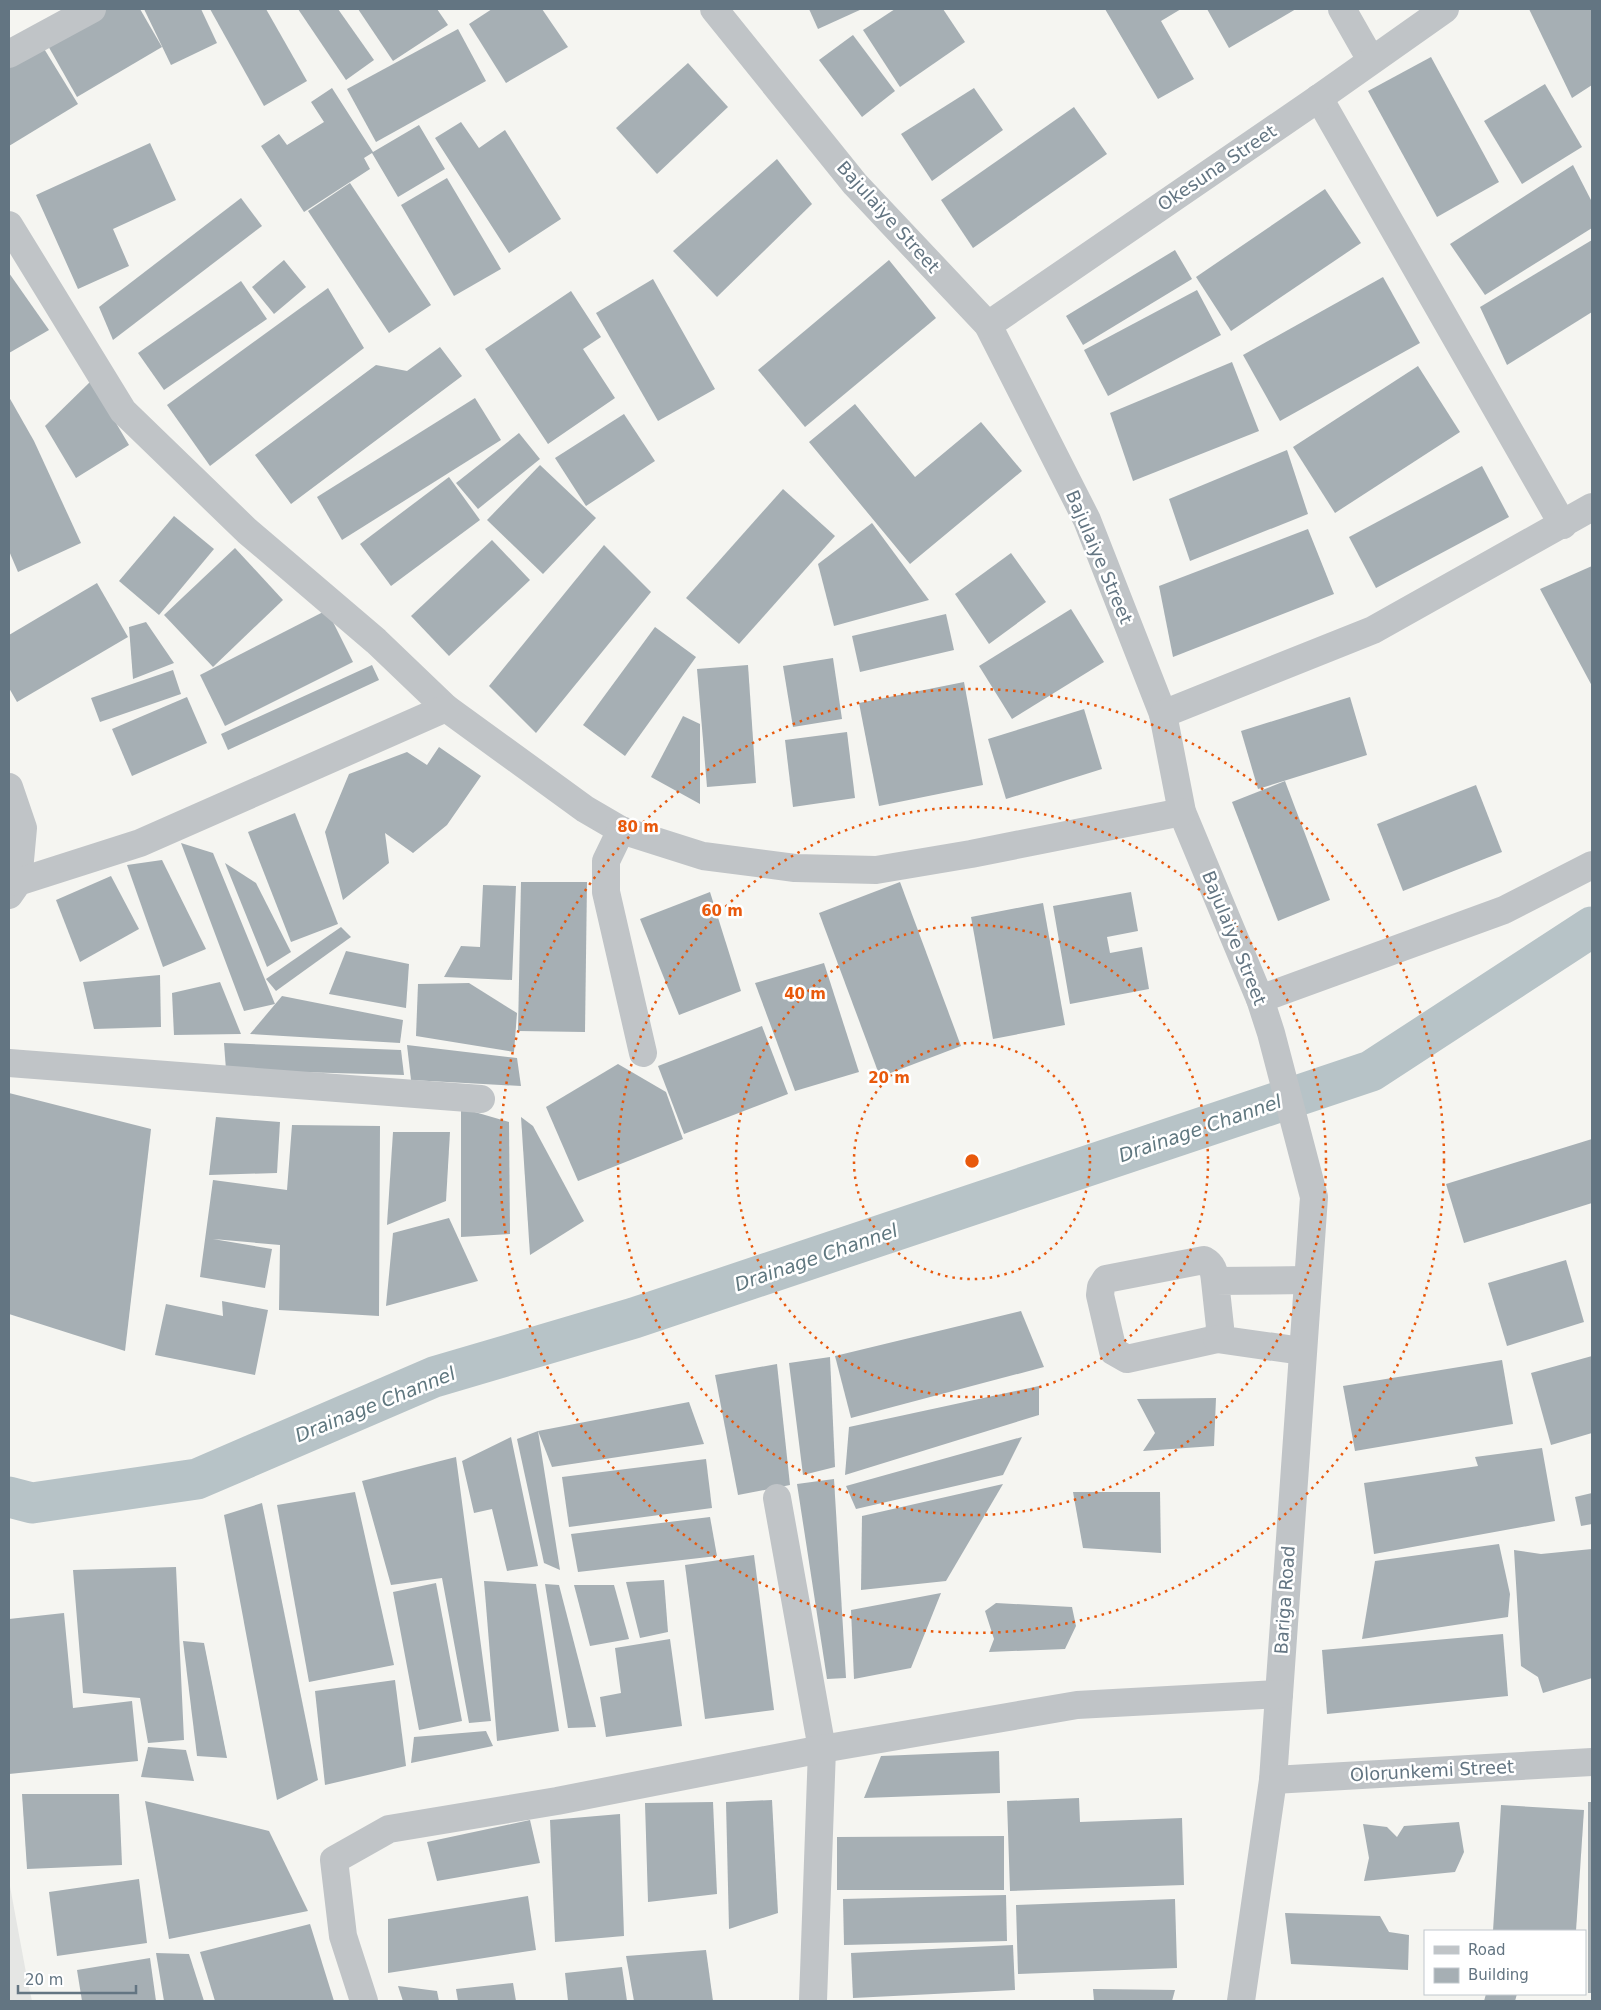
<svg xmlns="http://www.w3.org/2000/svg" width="1601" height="2010" viewBox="0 0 1601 2010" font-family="'DejaVu Sans',sans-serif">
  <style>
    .built { fill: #e5e6e4 }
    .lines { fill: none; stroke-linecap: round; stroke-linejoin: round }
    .canal { stroke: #b7c3c7; stroke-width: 41 }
    .building { fill: #a6afb4 }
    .minor { stroke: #c0c4c7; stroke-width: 28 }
    .ring { fill: none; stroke: #e8590c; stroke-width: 2.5; stroke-dasharray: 2.5 5 }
    .labels { text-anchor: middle; stroke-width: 5; stroke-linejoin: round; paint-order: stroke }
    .street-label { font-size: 18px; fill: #637582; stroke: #fff }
    .water-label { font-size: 19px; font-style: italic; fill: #5f777f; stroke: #fff }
    .centre { fill: #e8590c; stroke: #fff; stroke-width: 2.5 }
    .ring-label { font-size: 15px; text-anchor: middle; font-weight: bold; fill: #e8590c; stroke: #fff; stroke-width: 5; stroke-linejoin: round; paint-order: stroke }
  </style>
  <rect width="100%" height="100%" fill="#f5f5f1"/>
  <path class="built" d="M9,1881L27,1978L32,2001H9Z"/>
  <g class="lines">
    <path class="canal" d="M9,1497L32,1503L197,1479L434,1377L634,1318L1371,1071L1592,927"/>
  </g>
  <g class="building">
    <path d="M106,9H140L162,47L77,97L47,44Z"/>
    <path d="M144,9H201L217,43L171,65Z"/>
    <path d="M210,9H266L307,81L264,106Z"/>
    <path d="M298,9H338L374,60L346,80Z"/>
    <path d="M358,9H437L448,25L393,61Z"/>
    <path d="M492,9H542L568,47L506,83L469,24Z"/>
    <path d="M809,9H862L818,29Z"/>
    <path d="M895,9H943L965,42L900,87L863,30Z"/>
    <path d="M1105,9H1181L1161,21L1194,79L1158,99Z"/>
    <path d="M1207,9H1296L1229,48Z"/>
    <path d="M1529,9H1592V85L1572,98Z"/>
    <path d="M458,29L486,81L376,142L347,89Z"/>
    <path d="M853,35L895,91L862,117L819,60Z"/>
    <path d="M43,47L78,104L9,146V68Z"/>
    <path d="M1431,57L1499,182L1437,217L1368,91Z"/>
    <path d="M688,63L728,107L657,174L616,128Z"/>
    <path d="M1545,84L1582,147L1522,184L1484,121Z"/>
    <path d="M332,88L373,152L419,125L445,169L398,197L372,153L364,158L370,169L304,212L261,146L279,134L287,145L324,122L311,102Z"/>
    <path d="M974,88L1003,130L932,181L901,134Z"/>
    <path d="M1074,107L1107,154L973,248L941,200Z"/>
    <path d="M461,122L479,148L505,130L561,219L509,253L435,138Z"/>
    <path d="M150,143L176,200L113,229L129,266L78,289L36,195Z"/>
    <path d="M777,159L812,204L717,297L673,251Z"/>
    <path d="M1573,165L1592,202V228L1485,295L1450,244Z"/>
    <path d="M447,178L501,269L454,296L401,205Z"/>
    <path d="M350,183L431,305L389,333L308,211Z"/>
    <path d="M1325,189L1361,243L1231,331L1196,277Z"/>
    <path d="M241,198L262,226L113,340L99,307Z"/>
    <path d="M1592,240V312L1507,365L1480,307Z"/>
    <path d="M1175,250L1192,279L1083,345L1066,316Z"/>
    <path d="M284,260L306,287L274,314L252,287Z"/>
    <path d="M889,260L936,318L805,427L758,370Z"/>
    <path d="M9,273L49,330L9,353Z"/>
    <path d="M1383,277L1420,343L1280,421L1243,355Z"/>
    <path d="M653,279L715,389L658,421L596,313Z"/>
    <path d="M241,281L267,319L164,390L138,353Z"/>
    <path d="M328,288L364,348L210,466L167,405Z"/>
    <path d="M1197,290L1221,335L1108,396L1084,350Z"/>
    <path d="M571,291L601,337L583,349L615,398L548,444L485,349Z"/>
    <path d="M440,347L462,376L291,504L255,455L376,365L407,371Z"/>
    <path d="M1232,362L1259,431L1133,481L1110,413Z"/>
    <path d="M1418,366L1460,432L1335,513L1293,447Z"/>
    <path d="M91,381L129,445L76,478L45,426Z"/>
    <path d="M9,397L34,441L81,543L18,572L9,551Z"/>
    <path d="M475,398L501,440L342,540L317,497Z"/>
    <path d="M855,404L915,477L981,422L1022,471L910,564L809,442Z"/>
    <path d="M624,414L655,461L586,506L555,458Z"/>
    <path d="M519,433L540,459L478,509L456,483Z"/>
    <path d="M1287,450L1308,514L1190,561L1169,499Z"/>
    <path d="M540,465L596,518L543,574L487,520Z"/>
    <path d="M1482,466L1509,517L1376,588L1349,537Z"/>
    <path d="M449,477L480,520L391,586L360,544Z"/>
    <path d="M783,489L835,536L739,644L686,598Z"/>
    <path d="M174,516L214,549L159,615L119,581Z"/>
    <path d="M872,523L929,600L834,626L818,564Z"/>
    <path d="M1308,529L1334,594L1173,657L1159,586Z"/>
    <path d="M492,540L530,580L449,656L411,616Z"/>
    <path d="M604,545L651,592L536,733L489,686Z"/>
    <path d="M235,548L283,600L213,667L164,615Z"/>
    <path d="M1011,553L1046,602L989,644L955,594Z"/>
    <path d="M1592,566V686L1540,589Z"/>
    <path d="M97,583L128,637L17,702L9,688V635Z"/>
    <path d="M1071,609L1104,662L1012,719L979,666Z"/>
    <path d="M327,610L353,662L225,726L200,675Z"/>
    <path d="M946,614L954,650L860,672L852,636Z"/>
    <path d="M146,622L174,663L133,679L129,627Z"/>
    <path d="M655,627L696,657L625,756L583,725Z"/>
    <path d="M833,658L842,719L793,727L783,666Z"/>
    <path d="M372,665L379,680L228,750L221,734Z"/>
    <path d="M748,665L756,783L707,787L697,669Z"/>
    <path d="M173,670L181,694L100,722L91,698Z"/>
    <path d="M964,682L983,785L879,806L859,703Z"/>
    <path d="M187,697L207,743L132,776L112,729Z"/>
    <path d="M1350,697L1367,755L1258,789L1241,731Z"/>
    <path d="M1084,709L1102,769L1006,799L988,739Z"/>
    <path d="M683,716L700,724V804L651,777Z"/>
    <path d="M847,732L855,798L793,807L785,740Z"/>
    <path d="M439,747L481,776L447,825L413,853L385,833L389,863L343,900L325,832L349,774L407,752L427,765Z"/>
    <path d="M1285,781L1330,900L1278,921L1232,802Z"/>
    <path d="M1476,785L1502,852L1403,891L1377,824Z"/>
    <path d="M295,813L338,924L291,942L248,832Z"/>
    <path d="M181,843L213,853L275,1004L244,1011Z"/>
    <path d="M162,860L206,949L163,967L127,865Z"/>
    <path d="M225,863L256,883L291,952L267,967Z"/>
    <path d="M111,876L139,929L80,962L56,900Z"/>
    <path d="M521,882H587L585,1032L518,1031Z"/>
    <path d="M900,882L961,1046L880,1077L819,913Z"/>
    <path d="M483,885L516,886L512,980L444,977L461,946L480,947Z"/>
    <path d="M710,892L741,991L679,1015L640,919Z"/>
    <path d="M1131,892L1138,931L1107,937L1110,953L1142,947L1149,989L1070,1004L1053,906Z"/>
    <path d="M1043,903L1065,1025L993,1039L971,917Z"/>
    <path d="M341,927L351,937L276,991L266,979Z"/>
    <path d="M346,951L409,964L406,1008L329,994Z"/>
    <path d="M824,963L859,1072L795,1091L755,983Z"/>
    <path d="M160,975L161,1027L94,1029L83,982Z"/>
    <path d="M220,982L241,1034L174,1035L172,993Z"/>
    <path d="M469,983L517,1013L514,1052L416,1036L418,984Z"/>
    <path d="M282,996L403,1020L400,1043L250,1034Z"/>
    <path d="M762,1026L788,1094L684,1134L658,1066Z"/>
    <path d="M224,1043L401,1050L404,1075L226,1070Z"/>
    <path d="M407,1045L517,1058L521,1086L411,1080Z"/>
    <path d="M618,1064L666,1092L683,1139L578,1181L546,1107Z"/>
    <path d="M9,1093L151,1129L125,1351L9,1314Z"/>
    <path d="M461,1108L509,1122L510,1234L461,1237Z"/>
    <path d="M216,1117L280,1122L277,1173L209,1175Z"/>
    <path d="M521,1117L533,1126L584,1221L530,1255Z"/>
    <path d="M292,1125L380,1126L379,1316L279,1310L280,1245L213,1239L272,1249L265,1288L200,1277L213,1180L287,1190Z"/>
    <path d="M393,1132H450L446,1201L387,1225Z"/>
    <path d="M1592,1139V1203L1464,1243L1446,1184Z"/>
    <path d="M449,1218L478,1281L386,1306L393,1233Z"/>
    <path d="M1566,1260L1584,1322L1507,1346L1488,1283Z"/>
    <path d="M222,1301L268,1310L255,1375L155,1355L166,1304L223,1316Z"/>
    <path d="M1021,1311L1044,1367L851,1418L835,1356Z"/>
    <path d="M1592,1356V1433L1551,1445L1531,1373Z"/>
    <path d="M830,1357L835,1467L803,1475L789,1363Z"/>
    <path d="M1502,1360L1513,1424L1355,1451L1343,1386Z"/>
    <path d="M777,1364L790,1485L738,1495L715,1375Z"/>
    <path d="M1039,1386V1415L845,1475L849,1427Z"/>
    <path d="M1216,1398L1214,1446L1143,1451L1155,1433L1137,1399Z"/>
    <path d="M689,1402L704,1444L552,1467L538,1431Z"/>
    <path d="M538,1431L560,1570L544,1563L517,1439Z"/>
    <path d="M511,1437L538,1566L507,1571L492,1509L474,1513L462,1461Z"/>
    <path d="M1022,1437L1003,1475L856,1509L846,1486Z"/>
    <path d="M1542,1448L1555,1521L1374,1554L1364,1483L1478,1466L1475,1457Z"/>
    <path d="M456,1457L491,1721L469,1723L442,1578L391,1585L362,1481Z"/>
    <path d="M706,1459L712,1508L569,1527L562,1477Z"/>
    <path d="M834,1479L846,1678L827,1679L797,1484Z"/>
    <path d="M1003,1484L946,1581L861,1590L862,1516Z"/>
    <path d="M355,1492L394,1665L309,1682L277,1505Z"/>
    <path d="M1073,1492H1160L1161,1553L1083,1548Z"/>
    <path d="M1592,1493V1524L1581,1526L1575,1497Z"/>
    <path d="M262,1503L318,1780L277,1800L224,1515Z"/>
    <path d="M710,1517L717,1556L578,1572L571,1534Z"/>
    <path d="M1499,1544L1510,1594L1508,1617L1362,1639L1375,1561Z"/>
    <path d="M1592,1549V1678L1543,1693L1538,1677L1521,1666L1514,1550L1541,1554Z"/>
    <path d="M754,1555L774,1710L705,1719L685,1565Z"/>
    <path d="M176,1567L184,1740L148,1743L140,1698L83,1693L73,1570Z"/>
    <path d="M664,1580L668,1632L640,1638L626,1582Z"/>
    <path d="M484,1581L536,1584L559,1731L497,1741Z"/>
    <path d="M436,1583L462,1721L419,1730L393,1592Z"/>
    <path d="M545,1584L559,1585L596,1727L568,1728Z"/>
    <path d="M574,1585H614L629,1639L590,1646Z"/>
    <path d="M941,1593L911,1668L854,1679L851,1610Z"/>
    <path d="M996,1603L1072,1607L1076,1626L1065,1649L989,1652L994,1639L985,1611Z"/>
    <path d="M64,1613L73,1708L132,1701L138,1761L9,1774V1619Z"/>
    <path d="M1503,1634L1508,1696L1327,1714L1322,1650Z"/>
    <path d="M670,1639L682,1726L606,1737L600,1697L621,1693L615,1648Z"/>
    <path d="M183,1641L204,1643L227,1758L197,1756Z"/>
    <path d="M395,1680L406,1766L325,1785L315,1691Z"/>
    <path d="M486,1731L493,1746L411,1763L414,1737Z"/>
    <path d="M148,1747L186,1750L194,1781L141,1777Z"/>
    <path d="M999,1751L1000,1793L864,1798L881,1756Z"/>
    <path d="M22,1794H119L122,1865L27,1869Z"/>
    <path d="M1079,1798L1080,1822L1182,1818L1184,1885L1010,1891L1007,1801Z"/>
    <path d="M772,1800L778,1913L729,1929L726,1802Z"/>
    <path d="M145,1801L269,1831L308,1911L169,1939Z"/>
    <path d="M713,1802L717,1894L648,1902L645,1803Z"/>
    <rect x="1588" y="1802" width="4" height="191"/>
    <path d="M1501,1805L1584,1810L1576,1931H1493Z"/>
    <path d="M620,1814L624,1936L555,1942L550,1820Z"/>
    <path d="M530,1820L540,1863L437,1881L427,1842Z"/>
    <path d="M1459,1822L1464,1852L1455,1872L1364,1881L1369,1858L1363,1824L1387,1827L1397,1837L1404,1826Z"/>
    <path d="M1004,1836V1890H837V1837Z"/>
    <path d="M139,1879L147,1943L57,1956L49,1892Z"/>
    <path d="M1006,1895L1007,1941L844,1945L843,1899Z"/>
    <path d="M528,1896L536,1950L388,1973V1919Z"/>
    <path d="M1175,1899L1177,1968L1018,1974L1016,1905Z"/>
    <path d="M1285,1913L1380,1916L1389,1932L1409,1935L1408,1970L1291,1964Z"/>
    <path d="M310,1924L334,2001H215L200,1952Z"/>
    <path d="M1013,1945L1015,1990L853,1998L851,1953Z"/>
    <path d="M706,1950L713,2001H634L626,1956Z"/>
    <path d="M156,1953L189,1954L204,2001H164Z"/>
    <path d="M150,1958L156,2001H82L77,1970Z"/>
    <path d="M622,1967L627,2001H568L565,1973Z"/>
    <path d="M513,1983L516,2001H458L456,1989Z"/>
    <path d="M398,1986L437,1991L439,2001H403Z"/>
    <path d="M1093,1989L1175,1990L1172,2001H1094Z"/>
    <path d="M1486,1994H1517L1515,2001H1484Z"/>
  </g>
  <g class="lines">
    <g class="minor">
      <path d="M714,9L855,184L988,325L1087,520L1163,714L1182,812L1260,999L1271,1033L1314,1197L1273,1780L1241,2001"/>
      <path d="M1342,9L1371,60"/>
      <path d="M9,54L92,9"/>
      <path d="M1319,98L1563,525"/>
      <path d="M9,225L123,411L247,531L376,641L446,708L585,809L621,830L703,856L795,868L876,870L971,854L1182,812"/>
      <path d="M988,325L1319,98L1445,9"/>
      <path d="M1163,714L1373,630L1592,507"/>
      <path d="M9,787L23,828L18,882L9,895"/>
      <path d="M621,830L606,861V892L643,1053"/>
      <path d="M18,882L140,843L446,708"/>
      <path d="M1260,999L1504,910L1592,865"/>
      <path d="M9,1063L481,1099"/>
      <path d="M1215,1281L1220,1327L1217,1339L1127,1359L1113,1351L1100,1295L1101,1287L1106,1279L1204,1260C1213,1265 1214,1271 1215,1281L1308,1280"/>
      <path d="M1217,1339L1302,1351"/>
      <path d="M777,1498L822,1749L813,2001"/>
      <path d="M1273,1780L1592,1762"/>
      <path d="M364,2001L343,1936L334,1860L389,1829L557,1801L822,1749L1077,1705L1279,1694"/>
    </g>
  </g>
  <g class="ring">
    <circle cx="972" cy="1161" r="118"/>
    <circle cx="972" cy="1161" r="236"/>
    <circle cx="972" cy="1161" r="354"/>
    <circle cx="972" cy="1161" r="472"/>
  </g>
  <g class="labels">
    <g class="street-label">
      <text transform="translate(1217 168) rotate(-34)" y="6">Okesuna Street</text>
      <text transform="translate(888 217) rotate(48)" y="6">Bajulaiye Street</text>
      <text transform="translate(1099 557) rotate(67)" y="6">Bajulaiye Street</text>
      <text transform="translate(1234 938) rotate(68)" y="6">Bajulaiye Street</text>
      <text transform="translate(1285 1600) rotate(-86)" y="6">Bariga Road</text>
      <text transform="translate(1432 1771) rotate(-3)" y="6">Olorunkemi Street</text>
    </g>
    <g class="water-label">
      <text transform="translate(1200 1128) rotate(-19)" y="7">Drainage Channel</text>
      <text transform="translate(816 1257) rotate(-19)" y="7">Drainage Channel</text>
      <text transform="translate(375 1404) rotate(-22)" y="7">Drainage Channel</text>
    </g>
  </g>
  <circle cx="972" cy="1161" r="8" class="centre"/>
  <g class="ring-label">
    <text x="638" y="832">80 m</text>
    <text x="722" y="916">60 m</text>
    <text x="805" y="999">40 m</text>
    <text x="889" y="1083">20 m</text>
  </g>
  <rect width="1601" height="2010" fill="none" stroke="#637582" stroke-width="20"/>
  <rect x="1424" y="1930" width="162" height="65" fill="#ffffff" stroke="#c1c8cd"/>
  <rect x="1434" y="1946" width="25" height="8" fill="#c0c4c7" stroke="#c1c8cd"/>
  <text x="1468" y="1955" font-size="15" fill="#637582">Road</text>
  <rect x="1434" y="1968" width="25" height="15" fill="#a6afb4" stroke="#c1c8cd"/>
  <text x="1468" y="1980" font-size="15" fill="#637582">Building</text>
  <path d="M18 1985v8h118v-8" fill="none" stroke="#637582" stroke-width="2.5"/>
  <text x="25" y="1985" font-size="15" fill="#637582" stroke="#ffffff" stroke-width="4" paint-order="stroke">20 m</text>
</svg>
